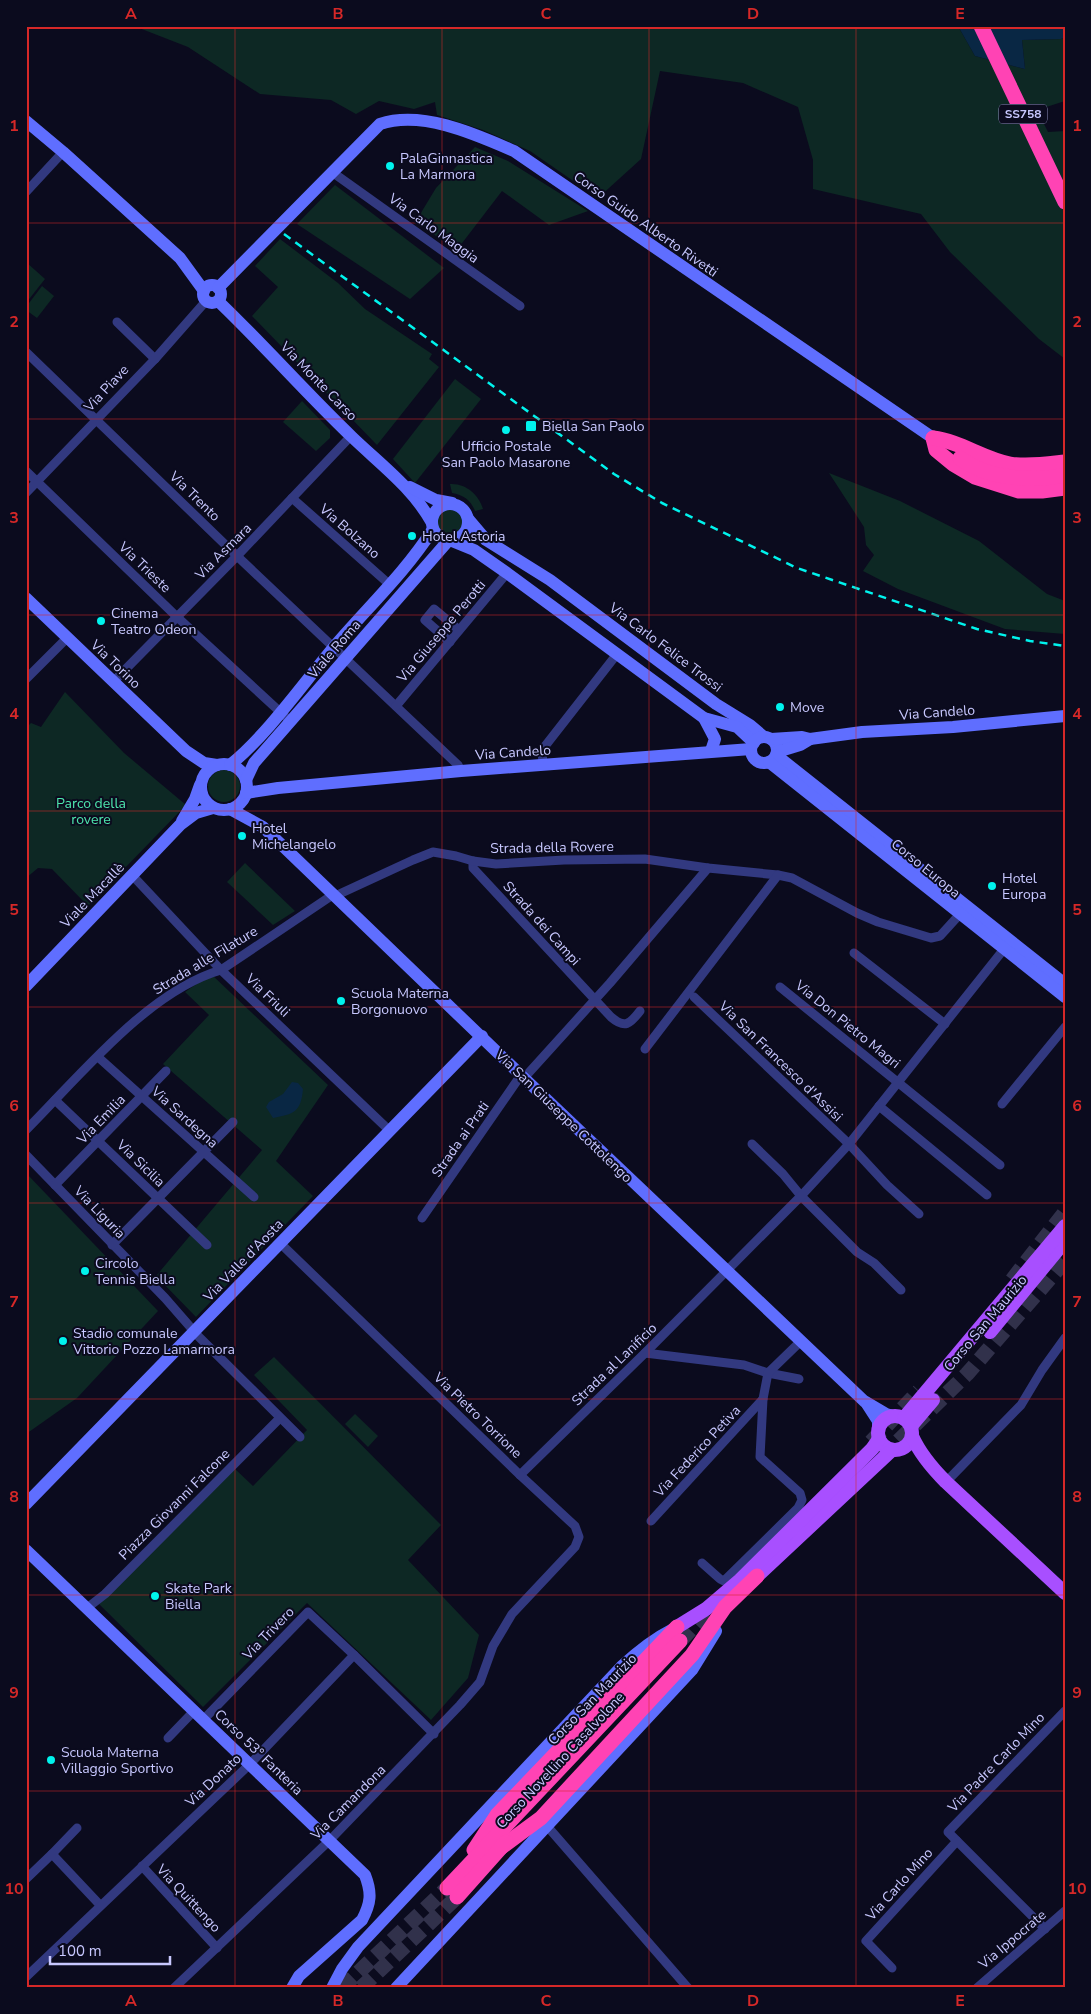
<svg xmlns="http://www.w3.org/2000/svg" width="1091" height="2014" viewBox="0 0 1091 2014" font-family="'Nunito Sans',sans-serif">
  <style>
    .green { fill: #0d2824 }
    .water { fill: #092744 }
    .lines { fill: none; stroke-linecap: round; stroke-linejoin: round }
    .highway-tunnel { stroke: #31314b; stroke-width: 15; stroke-dasharray: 15 8; stroke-linecap: butt }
    .street { stroke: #323980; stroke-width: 9 }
    .secondary { stroke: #5f6eff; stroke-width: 12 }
    .primary { stroke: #a84fff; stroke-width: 14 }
    .highway { stroke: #ff43b4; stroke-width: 15 }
    .rail { stroke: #00f3ed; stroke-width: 2.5; stroke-dasharray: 8 6; stroke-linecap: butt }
    .grid { fill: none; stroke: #d62828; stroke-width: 1; stroke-opacity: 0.55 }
    .poi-dot { fill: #00f3ed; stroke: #0b0b1e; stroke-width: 2 }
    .labels { text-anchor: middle; stroke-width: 4; stroke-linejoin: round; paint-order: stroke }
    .shield { fill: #0b0b1e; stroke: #8f8fbc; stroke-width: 1 }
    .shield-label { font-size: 12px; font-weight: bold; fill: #c8c8ff }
    .poi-label { font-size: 14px; fill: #c8c8ff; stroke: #0b0b1e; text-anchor: start }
    .street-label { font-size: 14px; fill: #c8c8ff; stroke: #0b0b1e }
    .park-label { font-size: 14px; fill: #4de6ad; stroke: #0b0b1e }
    .neatline { fill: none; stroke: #d62828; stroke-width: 2 }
    .grid-label { font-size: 16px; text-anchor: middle; font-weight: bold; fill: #d62828 }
  </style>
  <rect width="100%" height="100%" fill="#0b0b1e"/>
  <g class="green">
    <path d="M134,26H958L975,56L1025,69L1022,40L1061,39L1065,37V101L1037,110L1048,132L1065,131V359L1039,339L950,252L921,214L813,189V160L798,107L743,83L660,71L641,159L598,198L530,151L483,130L437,115L435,102L414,109L379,101L356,114L331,100L260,94L188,47Z"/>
    <path d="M475,147L508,161L588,211L549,225L502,191L456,251L416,221L436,188Z"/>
    <path d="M335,185L444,268L410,299L297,224Z"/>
    <path d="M280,239L338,283L365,309L432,354L429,359L439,367L377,445L252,316L278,287L255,266Z"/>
    <path d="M26,262L45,279L26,303Z"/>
    <path d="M42,286L54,296L37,318L26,310V307Z"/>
    <path d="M455,379L481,399L415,483L393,459Z"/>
    <path d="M302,401L330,430V438L316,451L283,422Z"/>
    <path d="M829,473L900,501L979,541L1047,594L1065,601V634L1005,629L898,589L863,571L874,555L866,545L864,527Z"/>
    <path d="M450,484C466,483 479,495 483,509L475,511C471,500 463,495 452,493Z"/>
    <circle cx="450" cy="521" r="13"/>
    <path d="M65,692L124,753L186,805L88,906L52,869L38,868L26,878V728L31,723L41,727Z"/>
    <circle cx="224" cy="786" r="16"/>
    <path d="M245,863L295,911L273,925L227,882Z"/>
    <path d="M211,974L328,1085L276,1161L313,1196L196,1317L156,1276L262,1150L163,1064L209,1015L185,992Z"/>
    <path d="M26,1173L158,1311L77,1398L26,1434Z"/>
    <path d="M274,1357L441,1525L408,1560L479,1635L468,1678L431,1720L307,1603L203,1707L99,1604L234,1468L253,1486L307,1430L254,1375Z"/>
    <path d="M355,1414L378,1436L368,1447L345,1424Z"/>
  </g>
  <g class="water">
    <path d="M958,26H1065V37L1061,39L1022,40L1025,69L975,56Z"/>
    <path d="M292,1082L298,1083L303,1089C301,1112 294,1114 273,1118L266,1107L269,1102L283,1094Z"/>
  </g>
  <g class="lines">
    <g class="highway-tunnel">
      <path d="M1012,1280L1065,1212"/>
      <path d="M871,1442L919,1391"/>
      <path d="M882,1457L967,1374L1065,1261"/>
      <path d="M680,1641L711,1608"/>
      <path d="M342,1988L447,1888"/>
      <path d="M361,1988L457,1897"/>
    </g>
    <g class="street">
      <path d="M332,172L520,306"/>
      <path d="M26,192L63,152"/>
      <path d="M117,322L155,359"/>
      <path d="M26,352L237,556L458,765L461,771"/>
      <path d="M26,471L176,616L290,721"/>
      <path d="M26,493L155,359L206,301"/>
      <path d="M292,498L389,584"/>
      <path d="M450,642L425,620L434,609L459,630"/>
      <path d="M26,679L67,638"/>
      <path d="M113,682L237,556L351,436"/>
      <path d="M396,706L507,573"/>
      <path d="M543,764L542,750L617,654"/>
      <path d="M473,861V868L611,1017C625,1029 630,1024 640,1011"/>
      <path d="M132,875L221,970L390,1131"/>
      <path d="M335,896L413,860L433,852L456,856L473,861L496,864L564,860L645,859L708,868L778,875L792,878L857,913L878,922L931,938L940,936L960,914"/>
      <path d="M854,953L945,1024"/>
      <path d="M780,987L1000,1165"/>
      <path d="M694,997L849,1144L887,1185L919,1214"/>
      <path d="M645,1049L778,875"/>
      <path d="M98,1057L254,1197"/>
      <path d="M524,1078L610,983L708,868"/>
      <path d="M55,1100L207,1245"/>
      <path d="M1002,1104L1065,1027"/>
      <path d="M879,1106L987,1195"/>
      <path d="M26,1130C79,1077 148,991 221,970L334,894"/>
      <path d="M752,1144L783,1174L801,1196L857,1252L874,1263L901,1290"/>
      <path d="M26,1155L165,1298L199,1337L300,1437"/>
      <path d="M55,1185L166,1071"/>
      <path d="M422,1218L521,1075"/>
      <path d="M112,1245L233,1122"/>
      <path d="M645,1353L744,1365L768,1373L799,1379"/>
      <path d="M520,1475L645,1353L801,1196L849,1144L1004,949"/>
      <path d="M946,1482L1021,1405L1042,1370L1065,1338"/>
      <path d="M651,1521L763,1399L768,1373L801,1341"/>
      <path d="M702,1563L720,1579L724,1581L798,1508L802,1500L800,1493L760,1457L763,1399"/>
      <path d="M87,1608L105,1594L280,1418"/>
      <path d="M203,1720L308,1612L354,1655"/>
      <path d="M168,1738L194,1711"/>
      <path d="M547,1826L688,1988"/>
      <path d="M52,1854L77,1828"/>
      <path d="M142,1866L217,1948"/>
      <path d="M26,1879L52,1854L100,1905"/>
      <path d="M1045,1929L948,1832L1065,1711"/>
      <path d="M892,1968L866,1941L957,1841"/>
      <path d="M26,1977L250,1764L354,1655L434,1734"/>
      <path d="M174,1988L330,1840L460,1705L480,1682L493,1646L512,1614L575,1547L579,1537L575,1526L520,1475L280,1243"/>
      <path d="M977,1988L1065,1911"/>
    </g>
    <g class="secondary">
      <path d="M26,121L63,152L180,258L204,291"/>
      <circle cx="212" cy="294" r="9"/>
      <path d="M218,288L380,124C422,110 475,134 514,151L933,438"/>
      <path d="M218,301C264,345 306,393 352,437C380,464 413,488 432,523"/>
      <path d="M410,487L436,500L452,503"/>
      <circle cx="450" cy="522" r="18"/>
      <path d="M469,520L486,540L550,580L716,704L750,725L764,737"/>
      <path d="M452,541L474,550L507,573L704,718L737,727L754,743"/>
      <path d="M26,598L186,751L204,763L217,765"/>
      <path d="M704,718L715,739L711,751"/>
      <circle cx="764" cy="750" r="13"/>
      <path d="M771,739L802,737L810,739L862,732L953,727L1065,716"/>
      <path d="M777,752L800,745L810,739"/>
      <path d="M776,755L1065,984"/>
      <path d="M769,762L1065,997"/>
      <circle cx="224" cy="787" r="23"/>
      <path d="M230,765C267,735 302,685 333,648C366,609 405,573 433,529"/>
      <path d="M246,780L254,763L448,541"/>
      <path d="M246,793L278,788L461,771L751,749"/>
      <path d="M230,809L263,827L524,1078L864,1401L886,1414L894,1416"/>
      <path d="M182,821L195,799L200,785"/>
      <path d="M26,986L180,825L196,813L213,808"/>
      <path d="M867,1404L878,1421V1429"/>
      <path d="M26,1504L482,1036"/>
      <path d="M26,1550L365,1875C372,1893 371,1903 362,1920L299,1976L292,1988"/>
      <path d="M332,1988L342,1969L358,1947L621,1667C637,1652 653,1639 673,1629"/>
      <path d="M396,1988L692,1670L716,1631"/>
    </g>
    <g class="primary">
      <path d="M990,1332L1065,1241"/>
      <circle cx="895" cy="1433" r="17"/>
      <path d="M904,1418L1065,1226"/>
      <path d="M911,1426L933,1400"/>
      <path d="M912,1436C920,1454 932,1468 946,1482L1065,1593"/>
      <path d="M757,1576L892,1450"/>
      <path d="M677,1627L706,1609L740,1580L872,1449L879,1439"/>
    </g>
    <g class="highway">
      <path d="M981,26L1065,202"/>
      <path d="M933,438L936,450L953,464L975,477L1019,491H1042L1065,488"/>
      <path d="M933,438C960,441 983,459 1010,464C1028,467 1047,464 1065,462"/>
      <path d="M960,458C987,479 1033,482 1065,475"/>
      <path d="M499,1849L541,1818L692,1655L725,1607L757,1576"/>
      <path d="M474,1850L497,1815L677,1627"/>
      <path d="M447,1888L680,1641"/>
      <path d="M457,1897L506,1842"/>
    </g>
    <path class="rail" d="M284,234L614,474L662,503L797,568L977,629L1030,641L1065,646"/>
  </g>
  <path class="grid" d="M235,26V1988M442,26V1988M649,26V1988M856,26V1988M26,223H1065M26,419H1065M26,615H1065M26,811H1065M26,1007H1065M26,1203H1065M26,1399H1065M26,1595H1065M26,1791H1065"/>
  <g class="poi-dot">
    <circle cx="390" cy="166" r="5"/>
    <rect x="525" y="420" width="12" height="12" rx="2.5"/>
    <circle cx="506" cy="430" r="5"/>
    <circle cx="412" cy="536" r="5"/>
    <circle cx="101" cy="621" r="5"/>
    <circle cx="780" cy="707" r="5"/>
    <circle cx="242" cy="836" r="5"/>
    <circle cx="992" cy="886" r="5"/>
    <circle cx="341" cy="1001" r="5"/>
    <circle cx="85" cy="1271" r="5"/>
    <circle cx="63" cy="1341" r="5"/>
    <circle cx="155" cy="1596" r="5"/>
    <circle cx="51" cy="1760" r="5"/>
  </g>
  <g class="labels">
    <rect class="shield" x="999" y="104.5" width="48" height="19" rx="4"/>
    <g class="shield-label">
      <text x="1023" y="118">SS758</text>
    </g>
    <g class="poi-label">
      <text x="400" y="163">PalaGinnastica<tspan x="400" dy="16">La Marmora</tspan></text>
      <text x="542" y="431">Biella San Paolo</text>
      <text x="506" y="451" text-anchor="middle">Ufficio Postale<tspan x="506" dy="16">San Paolo Masarone</tspan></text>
      <text x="422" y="541">Hotel Astoria</text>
      <text x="111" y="618">Cinema<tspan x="111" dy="16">Teatro Odeon</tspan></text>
      <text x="790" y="712">Move</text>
      <text x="252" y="833">Hotel<tspan x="252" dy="16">Michelangelo</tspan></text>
      <text x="1002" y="883">Hotel<tspan x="1002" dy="16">Europa</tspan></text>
      <text x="351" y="998">Scuola Materna<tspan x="351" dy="16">Borgonuovo</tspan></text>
      <text x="95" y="1268">Circolo<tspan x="95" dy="16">Tennis Biella</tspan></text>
      <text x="73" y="1338">Stadio comunale<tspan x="73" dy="16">Vittorio Pozzo Lamarmora</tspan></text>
      <text x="165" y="1593">Skate Park<tspan x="165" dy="16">Biella</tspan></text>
      <text x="61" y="1757">Scuola Materna<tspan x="61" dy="16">Villaggio Sportivo</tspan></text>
    </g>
    <g class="street-label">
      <text transform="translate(646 224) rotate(35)" y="5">Corso Guido Alberto Rivetti</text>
      <text transform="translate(434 228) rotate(36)" y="5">Via Carlo Maggia</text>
      <text transform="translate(319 381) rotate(46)" y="5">Via Monte Carso</text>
      <text transform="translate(106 388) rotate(-47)" y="5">Via Piave</text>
      <text transform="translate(195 496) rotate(44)" y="5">Via Trento</text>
      <text transform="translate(350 531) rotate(41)" y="5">Via Bolzano</text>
      <text transform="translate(223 551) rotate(-45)" y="5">Via Asmara</text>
      <text transform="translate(145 567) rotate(44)" y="5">Via Trieste</text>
      <text transform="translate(441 631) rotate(-50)" y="5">Via Giuseppe Perotti</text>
      <text transform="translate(666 647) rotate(37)" y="5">Via Carlo Felice Trossi</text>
      <text transform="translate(334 649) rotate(-49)" y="5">Viale Roma</text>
      <text transform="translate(116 664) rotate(44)" y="5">Via Torino</text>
      <text transform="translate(937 712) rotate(-4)" y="5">Via Candelo</text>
      <text transform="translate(513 752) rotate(-4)" y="5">Via Candelo</text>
      <text transform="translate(552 847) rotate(-1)" y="5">Strada della Rovere</text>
      <text transform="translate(926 868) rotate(39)" y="5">Corso Europa</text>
      <text transform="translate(92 895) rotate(-46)" y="5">Viale Macallè</text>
      <text transform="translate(542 923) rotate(48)" y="5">Strada dei Campi</text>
      <text transform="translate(205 960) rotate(-31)" y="5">Strada alle Filature</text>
      <text transform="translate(268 995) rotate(44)" y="5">Via Friuli</text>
      <text transform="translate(848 1024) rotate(39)" y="5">Via Don Pietro Magri</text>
      <text transform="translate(781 1061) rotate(44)" y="5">Via San Francesco d'Assisi</text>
      <text transform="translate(564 1116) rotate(44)" y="5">Via San Giuseppe Cottolengo</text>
      <text transform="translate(185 1117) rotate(42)" y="5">Via Sardegna</text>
      <text transform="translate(101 1119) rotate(-46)" y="5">Via Emilia</text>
      <text transform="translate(460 1139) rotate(-55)" y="5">Strada ai Prati</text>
      <text transform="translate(141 1163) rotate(44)" y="5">Via Sicilia</text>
      <text transform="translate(100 1212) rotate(46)" y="5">Via Liguria</text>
      <text transform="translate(243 1260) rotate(-46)" y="5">Via Valle d'Aosta</text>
      <text transform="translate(985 1323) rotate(-50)" y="5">Corso San Maurizio</text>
      <text transform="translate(614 1364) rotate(-44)" y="5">Strada al Lanificio</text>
      <text transform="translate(478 1415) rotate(44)" y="5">Via Pietro Torrione</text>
      <text transform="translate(697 1451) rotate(-47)" y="5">Via Federico Petiva</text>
      <text transform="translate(174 1504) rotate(-45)" y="5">Piazza Giovanni Falcone</text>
      <text transform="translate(268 1633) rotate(-46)" y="5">Via Trivero</text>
      <text transform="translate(592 1699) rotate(-46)" y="5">Corso San Maurizio</text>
      <text transform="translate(259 1752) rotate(44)" y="5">Corso 53° Fanteria</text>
      <text transform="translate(560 1760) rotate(-47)" y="5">Corso Novellino Casalvolone</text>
      <text transform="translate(996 1762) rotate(-46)" y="5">Via Padre Carlo Mino</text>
      <text transform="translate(213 1780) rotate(-43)" y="5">Via Donato</text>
      <text transform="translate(348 1802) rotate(-45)" y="5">Via Camandona</text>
      <text transform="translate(899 1884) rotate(-48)" y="5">Via Carlo Mino</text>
      <text transform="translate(189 1898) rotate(47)" y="5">Via Quittengo</text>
      <text transform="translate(1012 1939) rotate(-40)" y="5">Via Ippocrate</text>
    </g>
    <g class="park-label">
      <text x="91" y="808">Parco della<tspan x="91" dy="16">rovere</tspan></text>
    </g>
  </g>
  <rect width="1091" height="2014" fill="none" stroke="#0b0b1e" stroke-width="55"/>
  <path d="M50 1956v8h120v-8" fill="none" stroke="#c8c8ff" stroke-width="2.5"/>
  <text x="58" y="1956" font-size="15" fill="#c8c8ff" stroke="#0b0b1e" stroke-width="4" paint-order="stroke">100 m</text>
  <rect x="28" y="28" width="1036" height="1958" class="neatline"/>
  <g class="grid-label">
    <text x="131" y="19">A</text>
    <text x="338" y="19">B</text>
    <text x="546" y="19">C</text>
    <text x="753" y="19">D</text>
    <text x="960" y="19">E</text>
    <text x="14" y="131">1</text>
    <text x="1077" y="131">1</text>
    <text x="14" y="327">2</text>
    <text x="1077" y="327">2</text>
    <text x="14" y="523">3</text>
    <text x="1077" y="523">3</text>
    <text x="14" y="719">4</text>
    <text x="1077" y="719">4</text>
    <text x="14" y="915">5</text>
    <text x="1077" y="915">5</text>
    <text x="14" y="1111">6</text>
    <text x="1077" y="1111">6</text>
    <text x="14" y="1307">7</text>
    <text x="1077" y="1307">7</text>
    <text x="14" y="1502">8</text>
    <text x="1077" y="1502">8</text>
    <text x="14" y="1698">9</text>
    <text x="1077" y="1698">9</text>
    <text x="14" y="1894">10</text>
    <text x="1077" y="1894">10</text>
    <text x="131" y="2006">A</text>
    <text x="338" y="2006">B</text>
    <text x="546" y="2006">C</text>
    <text x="753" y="2006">D</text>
    <text x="960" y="2006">E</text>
  </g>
</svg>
